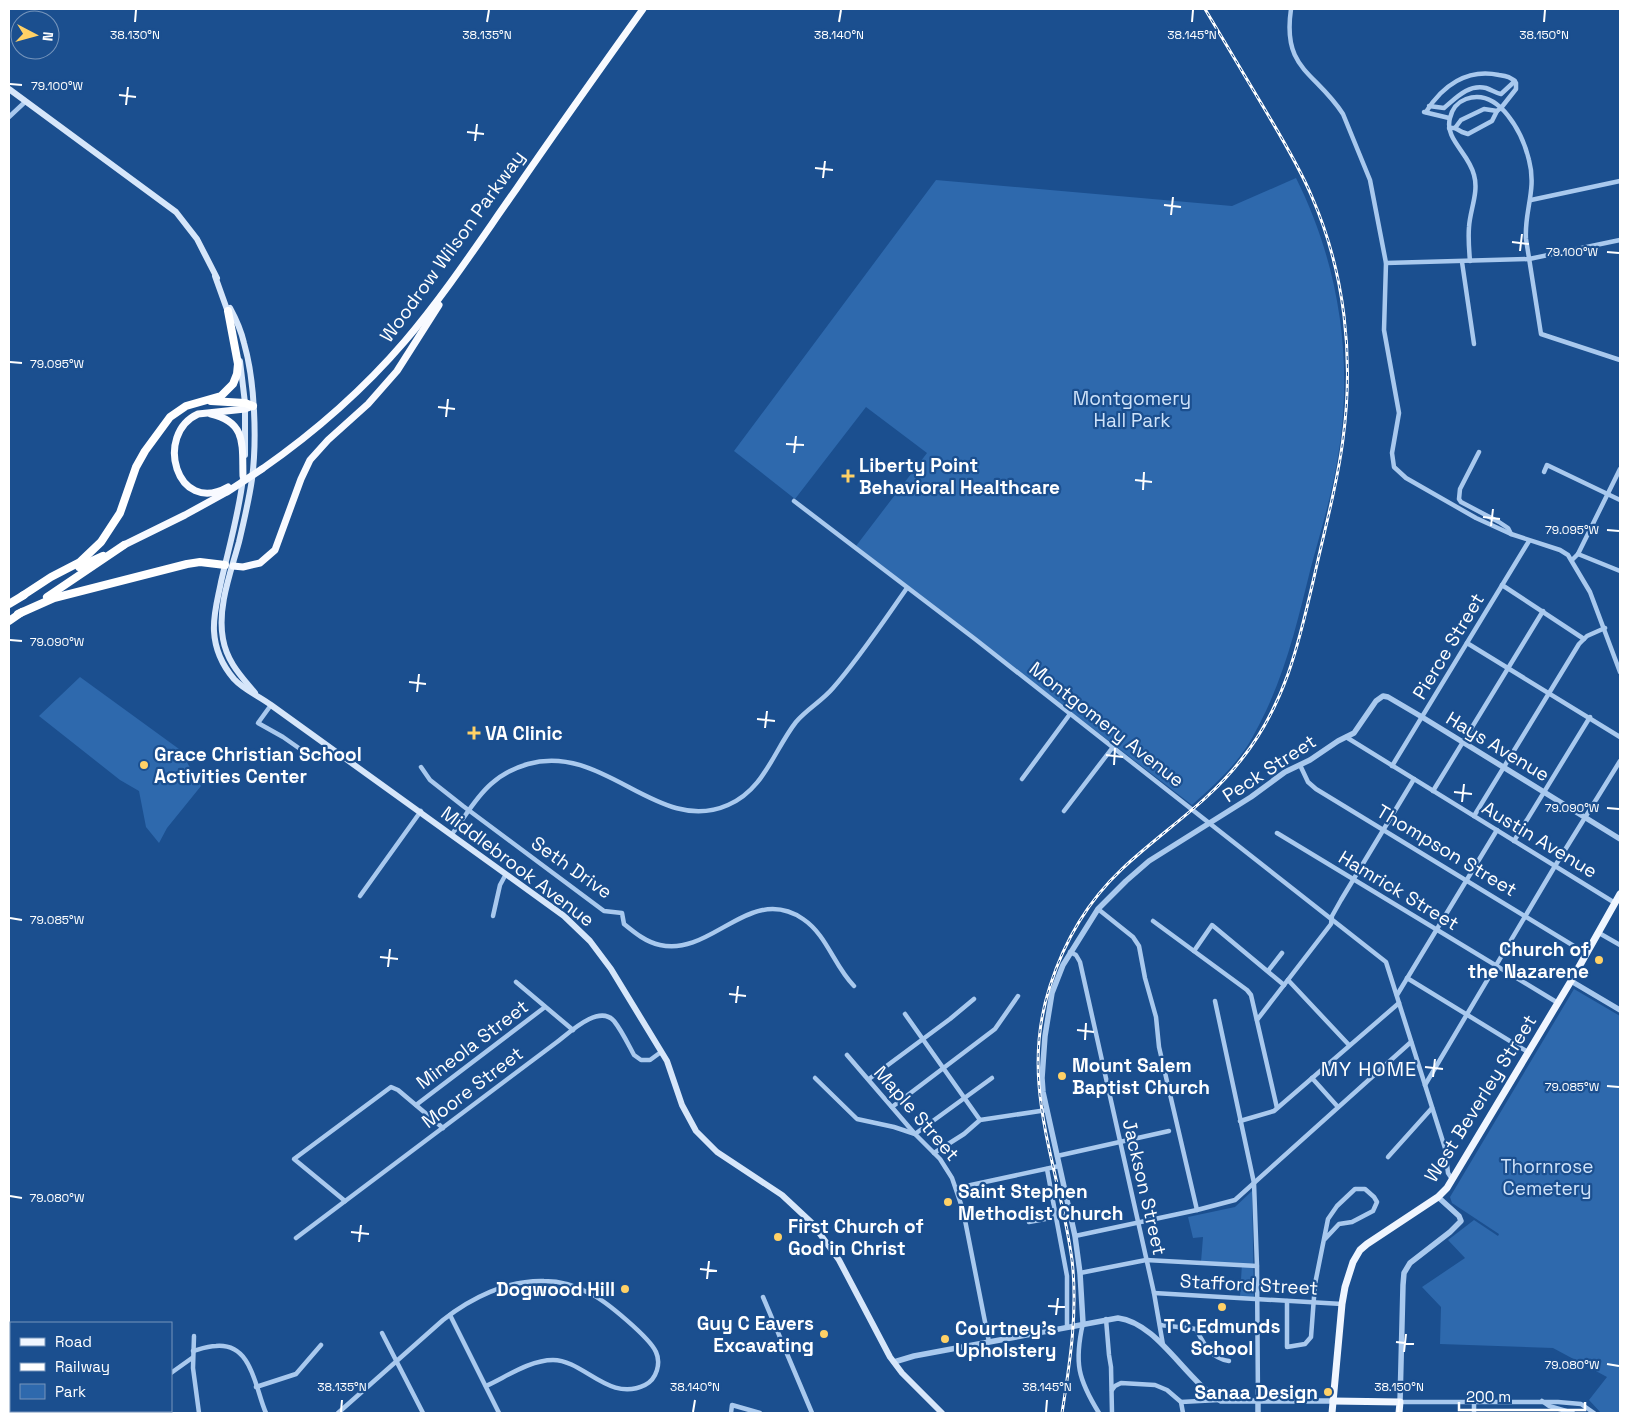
<svg xmlns="http://www.w3.org/2000/svg" width="1629" height="1422" viewBox="0 0 1629 1422" font-family="'Space Grotesk',sans-serif">
  <style>
    .green { fill: #2e69ad }
    .lines { fill: none; stroke-linecap: round; stroke-linejoin: round }
    .minor { stroke: #a9c9ee; stroke-width: 4.5 }
    .tertiary { stroke: #a9c9ee; stroke-width: 5.5 }
    .secondary { stroke: #d6e6fa; stroke-width: 6 }
    .primary { stroke: #f0f6ff; stroke-width: 7 }
    .trunk { stroke: #f8faff; stroke-width: 7 }
    .motorway { stroke: #fff; stroke-width: 8 }
    .rail-casing { stroke: #fff; stroke-width: 3 }
    .rail { stroke: #1b4f8f; stroke-width: 1; stroke-dasharray: 4; stroke-linecap: butt }
    .trunk-bridge { stroke: #f8faff; stroke-width: 7 }
    .ticks { fill: none; stroke: #fff; stroke-width: 2 }
    .poi-dot { fill: #ffd166; stroke: #1b4f8f; stroke-width: 2 }
    .labels { text-anchor: middle; stroke-width: 4.5; stroke-linejoin: round; paint-order: stroke }
    .street-label { font-size: 19px; fill: #fff; stroke: #1b4f8f }
    .park-label { font-size: 19px; fill: #cfe3fa; stroke: #1b4f8f }
    .poi-label { font-size: 19px; font-weight: bold; fill: #fff; stroke: #1b4f8f; text-anchor: start }
    .neighbourhood-label { font-size: 20px; letter-spacing: 1px; fill: #fff; stroke: #1b4f8f }
    .ticks-label { font-size: 12px; text-anchor: middle; fill: #fff; stroke: #1b4f8f; stroke-width: 4.5; stroke-linejoin: round; paint-order: stroke }
  </style>
  <rect width="100%" height="100%" fill="#1b4f8f"/>
  <g class="green">
    <path d="M1296,178C1341,268 1355,369 1336,468C1330,501 1320,534 1311,567C1297,623 1286,673 1259,725C1255,732 1251,741 1246,748C1232,769 1211,788 1192,805L856,546L927,453L866,407L795,499L734,451L936,180L1232,206Z"/>
    <path d="M80,677L179,749L201,786L167,828L159,843L146,827L139,791L120,780L39,716Z"/>
    <path d="M1574,989L1620,1016V1413H1601L1589,1400L1607,1377L1553,1348L1440,1344L1441,1307L1422,1287L1465,1258L1448,1240L1474,1220L1498,1236L1499,1234L1452,1203L1450,1197Z"/>
    <path d="M1252,1191L1254,1298L1240,1297L1242,1263L1201,1262L1203,1237L1193,1238L1188,1217L1235,1207Z"/>
  </g>
  <g class="lines">
    <g class="minor">
      <path d="M1291,9C1282,70 1315,71 1343,114L1370,180L1386,263L1384,330L1399,413L1392,453L1394,467L1406,478L1476,518L1511,534L1560,550L1568,555L1590,592L1620,672"/>
      <path d="M1429,106L1444,108C1456,98 1468,84 1486,88C1492,90 1496,93 1501,94L1515,81"/>
      <path d="M1424,112L1449,118"/>
      <path d="M1426,112C1442,86 1467,68 1499,75C1506,76 1512,77 1516,83V89L1501,108"/>
      <path d="M9,117L25,102"/>
      <path d="M1449,128H1455L1462,132L1468,134L1492,121L1497,111L1501,108"/>
      <path d="M1455,128L1461,120L1484,109L1497,111"/>
      <path d="M1531,200L1620,181"/>
      <path d="M1470,261C1469,250 1468,239 1469,227C1470,210 1479,192 1474,175C1469,153 1444,139 1450,118C1452,109 1458,102 1466,99C1500,87 1523,135 1529,160C1537,190 1524,211 1526,239L1541,334L1620,360"/>
      <path d="M1462,262L1474,344"/>
      <path d="M1386,263L1529,259L1620,240"/>
      <path d="M1479,452L1460,489L1459,499L1461,502L1499,522L1508,528L1511,534"/>
      <path d="M1544,472L1547,465L1620,500"/>
      <path d="M794,501L975,639L1386,962L1445,1148L1448,1173L1452,1179"/>
      <path d="M1578,554L1620,571"/>
      <path d="M1572,560L1578,554L1620,469"/>
      <path d="M1502,585L1584,639"/>
      <path d="M1467,643L1620,737"/>
      <path d="M271,705L258,723L283,737L303,751"/>
      <path d="M1346,737L1615,903"/>
      <path d="M1300,765L1308,782L1316,789L1587,954"/>
      <path d="M1392,766L1529,541"/>
      <path d="M421,767L430,780L463,806L604,911L622,913L624,924C635,933 646,942 660,945C712,957 750,883 803,919C827,935 834,966 854,986"/>
      <path d="M1022,779L1070,714"/>
      <path d="M1433,791L1543,611"/>
      <path d="M1064,811L1113,747"/>
      <path d="M1474,816L1579,644L1587,636L1605,628"/>
      <path d="M1277,833L1558,1003"/>
      <path d="M452,834C465,817 475,798 491,784C502,774 514,768 528,764C604,742 658,836 728,805C764,790 774,750 796,722C807,709 822,701 833,688C860,657 883,622 907,588"/>
      <path d="M1514,841L1590,717"/>
      <path d="M360,896L421,811"/>
      <path d="M1098,909L1133,937L1139,946L1145,978L1156,1017L1159,1047L1197,1210"/>
      <path d="M493,916L500,885L506,874"/>
      <path d="M1153,921L1247,990L1251,995L1277,1108"/>
      <path d="M1599,933L1620,945"/>
      <path d="M1194,951L1212,925L1284,985"/>
      <path d="M1070,952L1076,955L1080,962L1154,1293L1163,1345"/>
      <path d="M1268,971L1282,953"/>
      <path d="M1407,978L1528,1052"/>
      <path d="M1288,980L1349,1045"/>
      <path d="M516,982L573,1030"/>
      <path d="M1397,995L1497,830"/>
      <path d="M1215,1001L1254,1183L1257,1266L1258,1402"/>
      <path d="M905,1014L980,1120"/>
      <path d="M1257,1020L1331,924L1332,916L1341,900L1414,779"/>
      <path d="M847,1055L915,1134L940,1159L952,1178L963,1210L989,1342"/>
      <path d="M815,1078L857,1119L894,1127L915,1134L992,1078"/>
      <path d="M1312,1078L1338,1107"/>
      <path d="M869,1079L950,1019L974,999"/>
      <path d="M1425,1085L1555,866L1620,761"/>
      <path d="M416,1105L545,1007"/>
      <path d="M892,1107L995,1029L1018,996"/>
      <path d="M1240,1121L1274,1111L1399,1003"/>
      <path d="M934,1153L964,1134L980,1120L1047,1110"/>
      <path d="M1057,1156L1169,1131"/>
      <path d="M1388,1157L1432,1108"/>
      <path d="M1047,1169L1067,1276V1326"/>
      <path d="M957,1188L1059,1166"/>
      <path d="M345,1201L294,1159L391,1087L398,1090L443,1128"/>
      <path d="M1029,1222L1056,1217"/>
      <path d="M1075,1236L1197,1210L1235,1200L1411,1042"/>
      <path d="M296,1238L557,1042C570,1032 599,1004 614,1021C622,1031 628,1044 634,1055L641,1060H650L661,1052"/>
      <path d="M1080,1273L1146,1260L1257,1266"/>
      <path d="M1154,1293L1342,1304"/>
      <path d="M763,1297L812,1413"/>
      <path d="M1287,1301V1347L1305,1344L1311,1337L1315,1284L1328,1219L1337,1206L1355,1189H1365L1374,1197L1377,1202L1373,1211L1352,1222L1339,1224L1324,1240"/>
      <path d="M450,1315L499,1413"/>
      <path d="M1106,1319L1109,1355L1111,1367L1112,1413"/>
      <path d="M1083,1323C1074,1363 1078,1379 1099,1413"/>
      <path d="M1160,1325L1196,1329L1257,1331"/>
      <path d="M1196,1329C1204,1344 1210,1358 1229,1361"/>
      <path d="M382,1333L423,1413"/>
      <path d="M194,1336L193,1368L199,1413"/>
      <path d="M193,1351C200,1349 208,1346 216,1346C253,1343 255,1389 266,1413"/>
      <path d="M171,1373L192,1358"/>
      <path d="M256,1387L296,1374L321,1345"/>
      <path d="M1112,1390L1115,1386L1121,1383L1155,1385L1167,1390L1181,1402L1219,1400"/>
      <path d="M1474,1401V1413"/>
      <path d="M1542,1401L1549,1406L1573,1413"/>
      <path d="M1181,1402L1183,1413"/>
      <path d="M1400,1402H1558L1581,1404L1594,1413"/>
      <path d="M123,1413L125,1411"/>
      <path d="M338,1413L443,1320C471,1298 507,1280 544,1281C561,1281 577,1286 591,1294C606,1301 650,1338 656,1352C661,1363 657,1379 645,1385C609,1403 584,1360 553,1360C530,1360 506,1377 486,1386"/>
      <path d="M731,1413L732,1405L760,1413"/>
    </g>
    <g class="tertiary">
      <path d="M1571,981L1620,1010"/>
      <path d="M1083,1323L1080,1273L1075,1236L1043,1092L1042,1078L1045,1036L1052,993L1063,965L1098,909L1126,881L1149,861L1251,797L1285,772L1310,760L1338,741L1354,733L1376,701L1383,696L1388,697L1422,717L1620,839"/>
      <path d="M894,1362L914,1356L1118,1318C1158,1323 1186,1381 1221,1401H1333"/>
      <path d="M1400,1402L1403,1285L1404,1273L1410,1263L1450,1232L1461,1221L1459,1216L1438,1197"/>
      <path d="M1258,1413V1402"/>
    </g>
    <g class="secondary">
      <path d="M9,89L176,212L197,239L217,278"/>
      <path d="M215,276L229,315"/>
      <path d="M230,308C236,319 241,330 244,343C255,381 257,440 252,479C249,500 244,521 239,542C231,572 217,607 223,639C227,662 241,676 255,693"/>
      <path d="M240,361L245,403V455"/>
      <path d="M243,478C239,513 229,547 221,582C218,598 213,614 214,631C215,649 222,665 234,679C244,690 259,696 271,705L564,916L590,941L611,969L667,1061L682,1105L696,1131L717,1152L782,1195L812,1223L839,1260L890,1357L902,1373L942,1413"/>
    </g>
    <g class="primary">
      <path d="M1333,1401L1400,1402L1399,1413"/>
      <path d="M1332,1413L1342,1304L1345,1287L1353,1262L1360,1250L1367,1244L1438,1197L1447,1188L1571,981L1620,894"/>
    </g>
    <g class="trunk">
      <path d="M211,414C247,422 242,446 243,476"/>
      <path d="M262,469C315,432 363,390 405,341C446,293 481,239 517,188C558,128 601,68 643,9"/>
      <path d="M228,487C176,516 154,434 198,414L245,409L253,406"/>
      <path d="M124,545L185,515L225,493"/>
      <path d="M233,566L243,567L260,563L275,550L301,479L310,460L328,440L368,404L397,371L439,305"/>
    </g>
    <g class="motorway">
      <path d="M211,401L245,403L253,406"/>
      <path d="M79,567L103,556"/>
      <path d="M22,596L51,577L80,562L101,542L120,513L136,467L145,451L170,417L186,406L221,396L233,384L237,374L238,364L228,311"/>
      <path d="M47,597L124,545"/>
      <path d="M9,604L24,595"/>
      <path d="M18,614L54,598L187,564L200,562L225,565"/>
      <path d="M9,621L22,612"/>
    </g>
    <g class="rail-casing">
      <path id="rail" d="M1062,1413C1070,1362 1078,1312 1072,1260C1059,1164 1018,1084 1050,986C1064,942 1088,901 1122,869C1161,832 1208,803 1241,760C1289,700 1301,633 1318,560C1327,520 1338,480 1343,439C1354,357 1345,273 1312,197C1299,166 1281,137 1264,108C1244,75 1225,42 1205,9"/>
    </g>
    <use href="#rail" class="rail"/>
    <path class="trunk-bridge" d="M227,492L262,469"/>
  </g>
  <path class="ticks" d="M135,22L136,10M487,22L489,10M839,22L841,10M1192,22L1193,10M1544,22L1545,10M10,84L22,85M119,95L136,97M126,105L128,87M467,132L484,134M475,141L477,124M815,168L833,170M823,178L825,161M1164,205L1181,207M1171,215L1173,197M1512,242L1529,244M1520,251L1522,234M1607,252L1619,253M10,362L22,363M438,407L455,409M446,417L448,399M786,444L804,445M794,453L796,436M1135,480L1152,482M1143,490L1144,472M1483,517L1500,519M1491,526L1493,509M1607,530L1619,531M10,640L22,641M409,682L426,684M417,692L419,674M757,719L775,721M765,728L767,711M1106,755L1123,757M1114,765L1115,748M1454,792L1472,794M1462,802L1464,784M1607,808L1619,809M10,918L22,920M380,957L398,959M388,967L390,949M729,994L746,996M736,1003L738,986M1077,1030L1094,1032M1085,1040L1086,1023M1425,1067L1443,1069M1433,1077L1435,1059M1607,1086L1619,1087M10,1196L22,1198M351,1232L369,1234M359,1242L361,1225M700,1269L717,1271M707,1279L709,1261M1048,1306L1065,1307M1056,1315L1058,1298M1396,1342L1414,1344M1404,1352L1406,1334M1607,1364L1619,1366M341,1412L342,1400M693,1412L695,1400M1046,1412L1047,1400M1398,1412L1399,1400"/>
  <g class="poi-dot">
    <path d="M845.5 468.5h5v5h5v5h-5v5h-5v-5h-5v-5h5z"/>
    <path d="M471.5 725.5h5v5h5v5h-5v5h-5v-5h-5v-5h5z"/>
    <circle cx="144" cy="765" r="5"/>
    <circle cx="1599" cy="960" r="5"/>
    <circle cx="1062" cy="1076" r="5"/>
    <circle cx="948" cy="1202" r="5"/>
    <circle cx="778" cy="1237" r="5"/>
    <circle cx="625" cy="1289" r="5"/>
    <circle cx="1222" cy="1307" r="5"/>
    <circle cx="824" cy="1334" r="5"/>
    <circle cx="945" cy="1339" r="5"/>
    <circle cx="1328" cy="1392" r="5"/>
  </g>
  <g class="labels">
    <g class="street-label">
      <text transform="translate(452 246) rotate(-54)" y="7">Woodrow Wilson Parkway</text>
      <text transform="translate(1448 646) rotate(-59)" y="7">Pierce Street</text>
      <text transform="translate(1107 724) rotate(38)" y="7">Montgomery Avenue</text>
      <text transform="translate(1498 746) rotate(31)" y="7">Hays Avenue</text>
      <text transform="translate(1269 768) rotate(-33)" y="7">Peck Street</text>
      <text transform="translate(1540 839) rotate(31)" y="7">Austin Avenue</text>
      <text transform="translate(1447 850) rotate(31)" y="7">Thompson Street</text>
      <text transform="translate(518 866) rotate(37)" y="7">Middlebrook Avenue</text>
      <text transform="translate(572 867) rotate(35)" y="7">Seth Drive</text>
      <text transform="translate(1399 890) rotate(31)" y="7">Hamrick Street</text>
      <text transform="translate(472 1044) rotate(-37)" y="7">Mineola Street</text>
      <text transform="translate(472 1087) rotate(-37)" y="7">Moore Street</text>
      <text transform="translate(1480 1098) rotate(-58)" y="7">West Beverley Street</text>
      <text transform="translate(917 1113) rotate(49)" y="7">Maple Street</text>
      <text transform="translate(1145 1187) rotate(77)" y="7">Jackson Street</text>
      <text transform="translate(1249 1284) rotate(3)" y="7">Stafford Street</text>
    </g>
    <g class="park-label">
      <text x="1132" y="405">Montgomery<tspan x="1132" dy="22">Hall Park</tspan></text>
      <text x="1547" y="1173">Thornrose<tspan x="1547" dy="22">Cemetery</tspan></text>
    </g>
    <g class="poi-label">
      <text x="859" y="472">Liberty Point<tspan x="859" dy="22">Behavioral Healthcare</tspan></text>
      <text x="485" y="740">VA Clinic</text>
      <text x="154" y="761">Grace Christian School<tspan x="154" dy="22">Activities Center</tspan></text>
      <text x="1589" y="956" text-anchor="end">Church of<tspan x="1589" dy="22">the Nazarene</tspan></text>
      <text x="1072" y="1072">Mount Salem<tspan x="1072" dy="22">Baptist Church</tspan></text>
      <text x="958" y="1198">Saint Stephen<tspan x="958" dy="22">Methodist Church</tspan></text>
      <text x="788" y="1233">First Church of<tspan x="788" dy="22">God in Christ</tspan></text>
      <text x="615" y="1296" text-anchor="end">Dogwood Hill</text>
      <text x="814" y="1330" text-anchor="end">Guy C Eavers<tspan x="814" dy="22">Excavating</tspan></text>
      <text x="1222" y="1333" text-anchor="middle">T C Edmunds<tspan x="1222" dy="22">School</tspan></text>
      <text x="955" y="1335">Courtney's<tspan x="955" dy="22">Upholstery</tspan></text>
      <text x="1318" y="1399" text-anchor="end">Sanaa Design</text>
    </g>
    <g class="neighbourhood-label">
      <text x="1369" y="1076">MY HOME</text>
    </g>
  </g>
  <g class="ticks-label">
    <text x="135" y="39">38.130°N</text>
    <text x="487" y="39">38.135°N</text>
    <text x="839" y="39">38.140°N</text>
    <text x="1192" y="39">38.145°N</text>
    <text x="1544" y="39">38.150°N</text>
    <text x="57" y="90">79.100°W</text>
    <text x="1572" y="256">79.100°W</text>
    <text x="57" y="368">79.095°W</text>
    <text x="1572" y="534">79.095°W</text>
    <text x="57" y="646">79.090°W</text>
    <text x="1572" y="812">79.090°W</text>
    <text x="57" y="924">79.085°W</text>
    <text x="1572" y="1091">79.085°W</text>
    <text x="57" y="1202">79.080°W</text>
    <text x="1572" y="1369">79.080°W</text>
    <text x="342" y="1391">38.135°N</text>
    <text x="695" y="1391">38.140°N</text>
    <text x="1047" y="1391">38.145°N</text>
    <text x="1399" y="1391">38.150°N</text>
  </g>
  <rect width="1629" height="1422" fill="none" stroke="#ffffff" stroke-width="20"/>
  <rect x="10" y="1322" width="162" height="90" fill="#1b4f8f" stroke="#7695bc"/>
  <rect x="20" y="1338" width="25" height="8" fill="#f0f6ff" stroke="#7695bc"/>
  <text x="55" y="1347" font-size="15" fill="#ffffff">Road</text>
  <rect x="20" y="1363" width="25" height="8" fill="#ffffff" stroke="#7695bc"/>
  <text x="55" y="1372" font-size="15" fill="#ffffff">Railway</text>
  <rect x="20" y="1384" width="25" height="15" fill="#2e69ad" stroke="#7695bc"/>
  <text x="55" y="1397" font-size="15" fill="#ffffff">Park</text>
  <g transform="translate(35 35) rotate(96)"><circle r="24" fill="#1b4f8f" stroke="#7695bc"/>
  <path d="M0-4L9 19L0 12L-9 19Z" fill="#ffd166"/>
  <text y="-8" font-size="14" font-weight="bold" text-anchor="middle" fill="#ffffff">N</text>
  </g>
  <path d="M1459 1402v8h126v-8" fill="none" stroke="#ffffff" stroke-width="2.5"/>
  <text x="1466" y="1402" font-size="15" fill="#ffffff" stroke="#1b4f8f" stroke-width="4" paint-order="stroke">200 m</text>
</svg>
